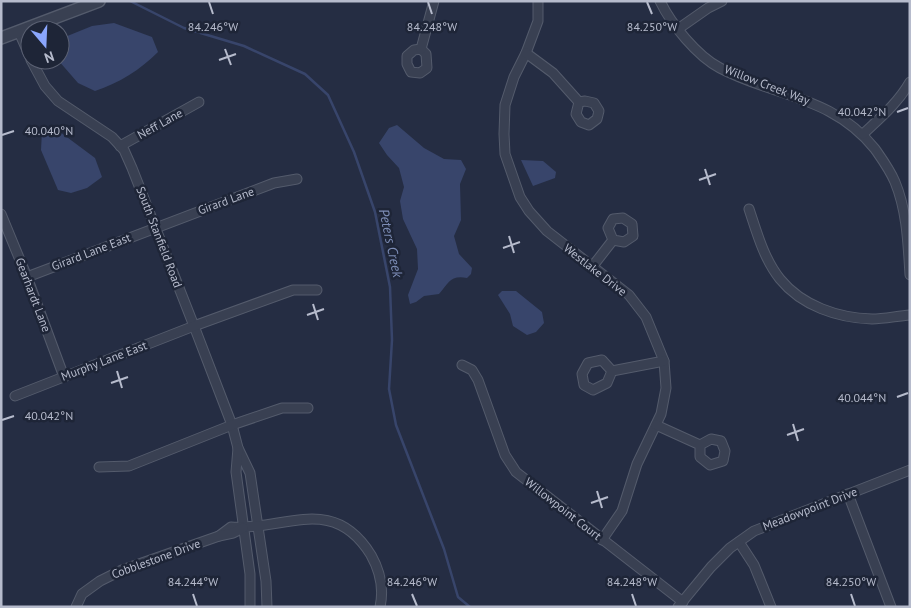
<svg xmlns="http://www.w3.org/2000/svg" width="911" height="608" viewBox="0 0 911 608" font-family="'PT Sans',sans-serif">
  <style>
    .water { fill: #38456b }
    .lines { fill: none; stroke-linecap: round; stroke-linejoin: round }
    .stream { stroke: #38456b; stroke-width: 2.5 }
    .minor-casing { stroke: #545b6c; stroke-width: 11 }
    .tertiary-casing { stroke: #545b6c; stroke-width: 14 }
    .minor { stroke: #394052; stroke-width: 9 }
    .tertiary { stroke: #394052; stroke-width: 11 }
    .ticks { fill: none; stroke: #b6bbcc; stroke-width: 2 }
    .labels { text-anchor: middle; stroke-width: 5; stroke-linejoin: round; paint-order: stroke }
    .street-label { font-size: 12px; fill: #b6bbcc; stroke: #1e2537 }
    .water-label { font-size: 14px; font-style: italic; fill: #7c8cb5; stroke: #1e2537 }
    .ticks-label { font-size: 12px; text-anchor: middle; fill: #b6bbcc; stroke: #1e2537; stroke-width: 5; stroke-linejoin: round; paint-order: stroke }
  </style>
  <rect width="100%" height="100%" fill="#252d43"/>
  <g class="water">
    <path d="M114,23L152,37L158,52C140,70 119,83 95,91L78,83L58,60H60V39L92,26Z"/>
    <path d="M397,125L424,148L444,159L461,160L466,169L460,184L461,220L454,236L459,254L472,268L471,274L467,278C450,275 449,283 439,294L424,296L416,302L410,304L408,295L418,269L417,249L403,219L400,201L404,187L399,168L387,155L379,143L389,128Z"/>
    <path d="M52,126L95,158L102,177L87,188L71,193L58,190L41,150L42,131Z"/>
    <path d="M521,160L543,161L556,172L555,178L533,186Z"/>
    <path d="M502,291H516L542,312L544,323L536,332L527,335L513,326L510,314L498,295Z"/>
  </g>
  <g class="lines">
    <path class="stream" d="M130,1L184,28L244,46L305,74L328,95L354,152L375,212L390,287L392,340L389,389L396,425L444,549L458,597L470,607"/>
    <g class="minor-casing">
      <g id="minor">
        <path d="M538,1V21L526,53L514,77L505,105L504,134L505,154L520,197L529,211L547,231L629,295L646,317L664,361L666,388L661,414L637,464L622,511L602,540"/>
        <path d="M660,1C671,24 697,56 720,68C775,97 833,96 875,149C882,159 890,170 895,182C907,211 908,243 910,275"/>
        <path d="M678,29L708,8L722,1"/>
        <path d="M19,32L30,57"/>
        <path d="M421,49L426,54L427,68L420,73L411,72L407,64V56L414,50Z"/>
        <path d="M421,49L434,1"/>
        <path d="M526,53L553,73L579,102L576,114L581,122L589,125L597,119L599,111L594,103L585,101L579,102"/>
        <path d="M31,60L45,86L58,101L112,137L124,150L132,168L194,326L232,425L238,448L250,473L266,581L267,607"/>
        <path d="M863,134C880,118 898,103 910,82"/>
        <path d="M120,146L199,102"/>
        <path d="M749,209C757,233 764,259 780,279C802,306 838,318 872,319C884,319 897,316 910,315"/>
        <path d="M1,214L27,277L64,377"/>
        <path d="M592,267L613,240L624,242L633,236L632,224L623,218L613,219L608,228L613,240"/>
        <path d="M27,277L274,183L297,179"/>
        <path d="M462,365L472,370L478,380L505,455L516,472L683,602"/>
        <path d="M612,371L607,383L593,390L584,385L582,374L588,363L602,360L612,371L664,361"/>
        <path d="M15,396L194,326L293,290H317"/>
        <path d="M656,425L700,445V457L710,465L723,461L725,451L721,441L711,439L700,445"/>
        <path d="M238,448L236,472L250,574V607"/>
        <path d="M99,467L129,466L232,425L282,408H308"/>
        <path d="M848,494L891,607"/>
        <path d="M219,536L231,527C284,531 333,493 371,555C380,571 384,589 380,607"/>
        <path d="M739,542L754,565L771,607"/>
        <path d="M76,607L82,594L100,581L122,570L219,536L233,533L243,528"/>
        <path d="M678,607L711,567L730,548L754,531L910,470"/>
      </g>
    </g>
    <g class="tertiary-casing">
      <path id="tertiary" d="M1,38L99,1"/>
    </g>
    <use href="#minor" class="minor"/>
    <use href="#tertiary" class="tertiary"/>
  </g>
  <path class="ticks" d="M209,2L213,14M428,2L432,14M647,2L652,14M225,49L231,65M219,60L236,54M897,112L908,108M2,135L14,131M705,169L710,185M699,180L716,174M509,236L514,253M503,248L520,242M313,304L318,320M307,315L324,309M117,371L122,388M111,383L128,377M897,397L908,393M2,420L14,416M793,424L798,441M787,435L804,429M597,491L602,508M591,503L608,497M193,594L197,606M412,594L417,606M632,594L636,606M851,594L855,606"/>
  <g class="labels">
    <g class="street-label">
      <text transform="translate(767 85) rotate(21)" y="4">Willow Creek Way</text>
      <text transform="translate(160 124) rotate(-29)" y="4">Neff Lane</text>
      <text transform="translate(226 201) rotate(-20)" y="4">Girard Lane</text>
      <text transform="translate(159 237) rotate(69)" y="4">South Stanfield Road</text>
      <text transform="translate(91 252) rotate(-21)" y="4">Girard Lane East</text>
      <text transform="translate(595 270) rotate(38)" y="4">Westlake Drive</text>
      <text transform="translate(33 295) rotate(69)" y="4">Gearhardt Lane</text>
      <text transform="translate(104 361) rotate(-21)" y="4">Murphy Lane East</text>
      <text transform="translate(563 509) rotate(38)" y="4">Willowpoint Court</text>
      <text transform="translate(810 509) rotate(-21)" y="4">Meadowpoint Drive</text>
      <text transform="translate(156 559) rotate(-20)" y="4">Cobblestone Drive</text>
    </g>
    <g class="water-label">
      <text transform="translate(391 243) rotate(78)" y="5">Peters Creek</text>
    </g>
  </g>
  <g class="ticks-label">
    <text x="213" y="31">84.246°W</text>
    <text x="432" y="31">84.248°W</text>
    <text x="652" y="31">84.250°W</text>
    <text x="862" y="116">40.042°N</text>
    <text x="49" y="135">40.040°N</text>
    <text x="862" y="402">40.044°N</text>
    <text x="49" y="420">40.042°N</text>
    <text x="193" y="586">84.244°W</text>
    <text x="412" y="586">84.246°W</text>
    <text x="632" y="586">84.248°W</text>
    <text x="851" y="586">84.250°W</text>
  </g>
  <rect width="911" height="608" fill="none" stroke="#b6bbcc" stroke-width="5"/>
  <g transform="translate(45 45) rotate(161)"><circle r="24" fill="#1e2537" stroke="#5b6173"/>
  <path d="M0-4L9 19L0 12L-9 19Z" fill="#8aa6fd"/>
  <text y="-8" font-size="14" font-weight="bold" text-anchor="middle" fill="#b6bbcc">N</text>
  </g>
</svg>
